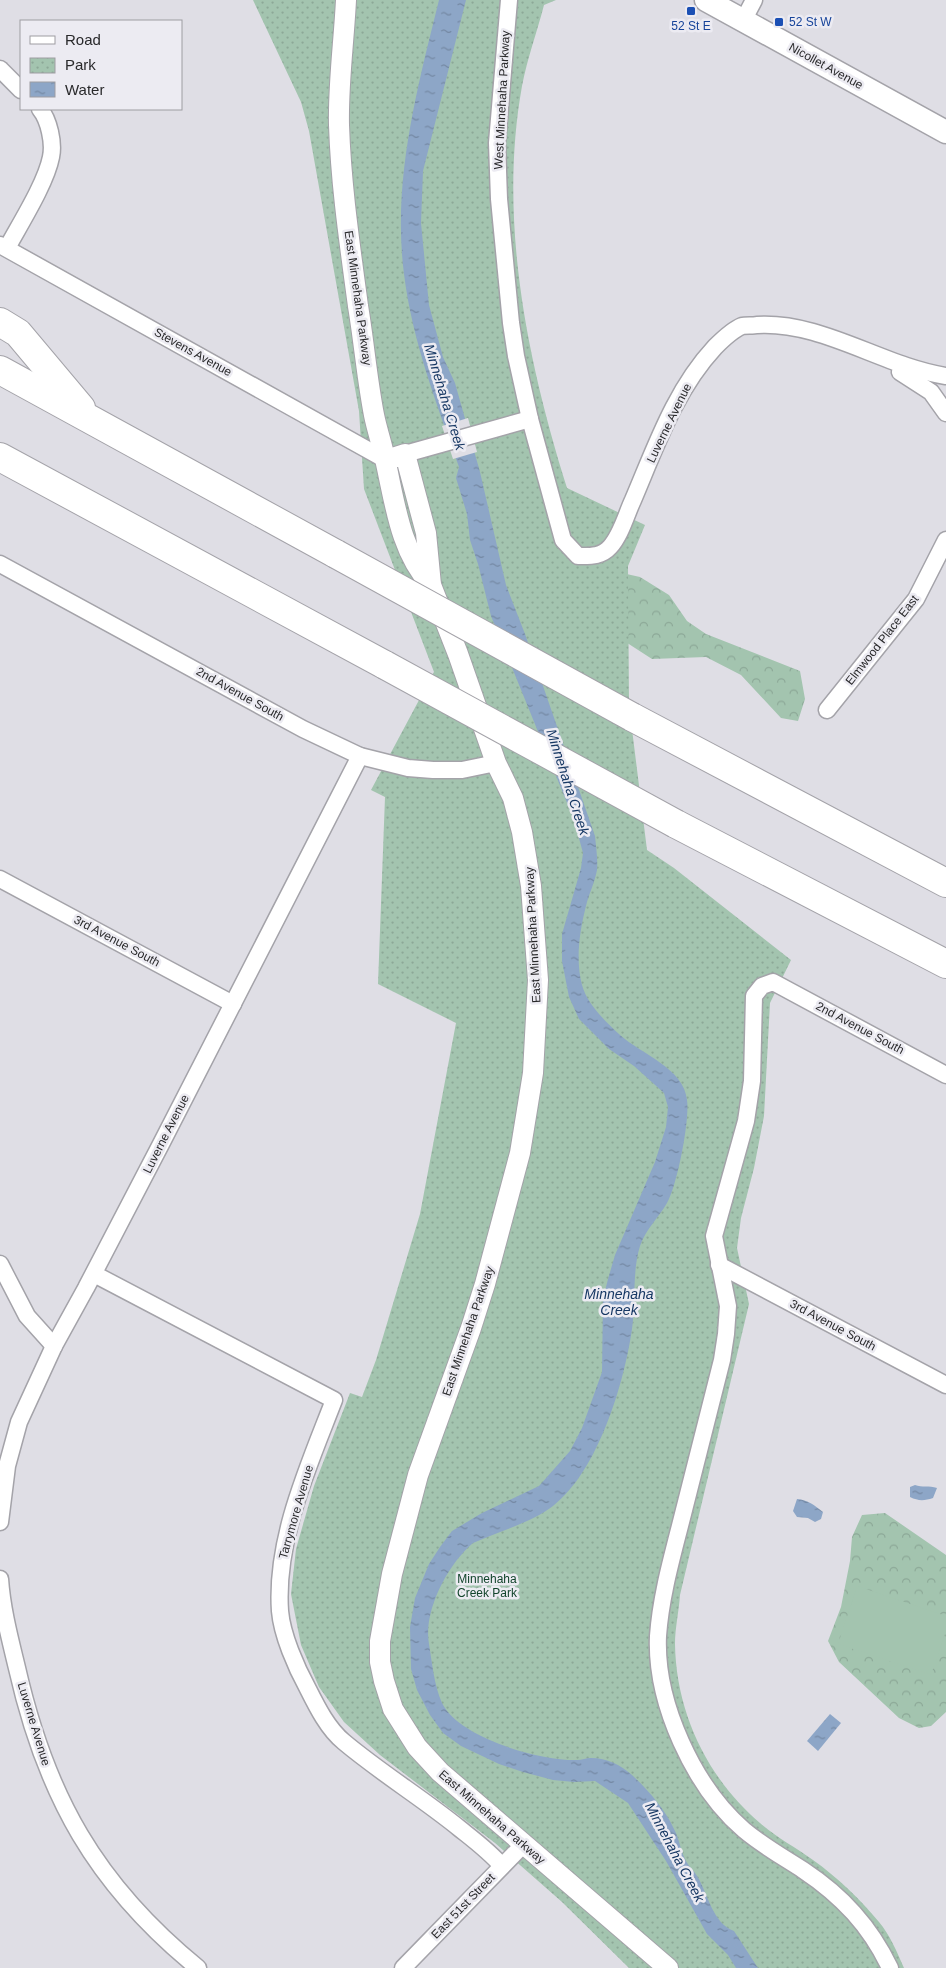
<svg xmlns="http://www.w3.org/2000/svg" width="946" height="1968" viewBox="0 0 946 1968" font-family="Helvetica,sans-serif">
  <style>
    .forest { fill: url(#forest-crowns) }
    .park { fill: url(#park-dots) }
    .garden { fill: #a3c4af }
    .water { fill: url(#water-ripples) }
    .pier { fill: #dfdee5 }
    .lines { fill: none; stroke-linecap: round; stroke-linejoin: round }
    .minor-casing { stroke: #a4a3a9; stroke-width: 19 }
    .tertiary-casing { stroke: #a4a3a9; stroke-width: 22 }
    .secondary-casing { stroke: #a4a3a9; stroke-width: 25 }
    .motorway-casing { stroke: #a4a3a9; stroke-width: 30 }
    .minor { stroke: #fff; stroke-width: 16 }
    .tertiary { stroke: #fff; stroke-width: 20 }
    .secondary { stroke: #fff; stroke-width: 22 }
    .motorway { stroke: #fff; stroke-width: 28 }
    .motorway-bridge-casing { stroke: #a4a3a9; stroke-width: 30; stroke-linecap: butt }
    .motorway-bridge { stroke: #fff; stroke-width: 28 }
    .transit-dot { fill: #1a4fb4; stroke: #ecebf2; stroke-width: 2 }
    .labels { text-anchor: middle; stroke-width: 5; stroke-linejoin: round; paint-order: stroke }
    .transit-label { font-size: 12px; fill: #164399; stroke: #ecebf2; text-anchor: start }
    .street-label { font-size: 12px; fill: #29292b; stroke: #ecebf2 }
    .park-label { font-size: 12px; fill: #12442b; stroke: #ecebf2 }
    .water-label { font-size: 14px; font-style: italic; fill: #163763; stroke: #ecebf2 }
  </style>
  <defs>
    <pattern id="forest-crowns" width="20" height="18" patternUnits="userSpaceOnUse" patternTransform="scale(1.25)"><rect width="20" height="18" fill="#a3c4af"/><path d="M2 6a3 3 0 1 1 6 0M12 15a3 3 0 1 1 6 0" fill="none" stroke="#8ca897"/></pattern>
    <pattern id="park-dots" width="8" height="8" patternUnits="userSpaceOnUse" patternTransform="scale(1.25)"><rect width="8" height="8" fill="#a3c4af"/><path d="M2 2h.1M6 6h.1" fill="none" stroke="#8ca897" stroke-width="1.8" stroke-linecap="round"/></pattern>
    <pattern id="water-ripples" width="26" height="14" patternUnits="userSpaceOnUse" patternTransform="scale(1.25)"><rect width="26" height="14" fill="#8da6c7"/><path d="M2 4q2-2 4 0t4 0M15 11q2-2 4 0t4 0" fill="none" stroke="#7387a2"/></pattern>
  </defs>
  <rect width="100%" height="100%" fill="#dfdee5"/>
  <g class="forest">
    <path d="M604,569L640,577L669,595L687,621L706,634L800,671L805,699L798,721L781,718L741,675L706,657L652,659L618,637Z"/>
    <path d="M885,1513L946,1555V1712L931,1726L919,1728L899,1718L839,1662L828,1641L841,1607L850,1561L852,1537L862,1515Z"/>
  </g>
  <path class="park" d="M253,0H556L544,5C537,32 527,59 522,86C498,220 527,360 567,488L645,525L628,566L629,705L647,850L674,868L791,960L770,1003L764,1116L754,1168L741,1218L737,1248L749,1304L680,1595C679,1611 675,1628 675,1644C676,1713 708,1779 760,1823C776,1837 795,1847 813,1860C837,1877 860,1899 879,1922C890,1935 897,1952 904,1968H629L562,1902L495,1843L380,1755L344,1722L319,1687L301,1645L291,1594L296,1549L314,1486L350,1393L362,1397L376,1360L420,1214L456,1023L378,984L385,797L371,790L434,672L364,489L359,411L309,131L301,102Z"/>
  <path class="garden" d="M857,1586L946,1616V1631L931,1675L838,1644Z"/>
  <g class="water">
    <path d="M439,0H466L423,171L421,223L429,305L443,357L455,383L480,472L506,585L525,634L595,836C596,847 598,859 597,870C595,881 590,892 587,902C580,929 575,958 582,985C587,1004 606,1022 620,1035C641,1054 684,1068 687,1100C690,1120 677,1186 667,1203C659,1217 646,1229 640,1246C632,1272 636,1302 632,1329C624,1384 598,1471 553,1506C533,1522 497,1532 473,1543C448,1564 423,1611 429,1644C432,1662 434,1685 442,1703C459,1738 540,1761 577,1760C582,1760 586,1758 591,1758C607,1758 621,1765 632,1775C648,1790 665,1809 674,1829C679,1838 680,1848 684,1857C687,1865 693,1869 697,1876C708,1893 712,1923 734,1931L758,1968H736L728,1955L707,1934L666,1861L628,1803L595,1781L574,1782L553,1780L523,1772L499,1764L461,1746L443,1733L430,1715L417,1690L411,1669L410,1627L415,1598L429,1564L440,1547L452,1531L482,1513L539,1486L570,1451L582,1428L602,1372L603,1299L608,1279L615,1255L655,1162L666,1127L668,1107L664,1093L634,1066L609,1049L579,1019L569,997L562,961V934L581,868L583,853L574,820L491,616L478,564L470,540L467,514L456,478L459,467C437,405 412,340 404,274C392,181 417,89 439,0Z"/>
    <path d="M915,1485C922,1488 929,1485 937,1488L933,1498C924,1501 918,1501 910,1497V1487Z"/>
    <path d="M797,1499C808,1500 814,1505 823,1512L821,1519L815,1522L808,1518L797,1517L793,1511Z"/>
    <path d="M830,1714L841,1723L818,1751L807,1741Z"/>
  </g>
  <path class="pier" d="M468,418L477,452L453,459L442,426Z"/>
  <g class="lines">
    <g class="minor-casing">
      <g id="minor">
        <path d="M509,0L497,143L499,199L511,323L516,356L530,419L563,540L578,556C590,556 601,557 610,547C621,535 626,515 633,500C656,446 675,390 715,347C722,340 732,330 742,326C746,325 753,326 757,325C822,321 882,366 946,376"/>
        <path d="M743,21L754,0"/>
        <path d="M0,69L21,90"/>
        <path d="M0,245L386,460"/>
        <path d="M7,248C20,224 46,183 51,157C54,143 49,120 40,109"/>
        <path d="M900,372L931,392L946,413"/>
        <path d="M405,454L530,419"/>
        <path d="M0,564L303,729L360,756L408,768L433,770H462L496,763"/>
        <path d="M827,710L916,599L946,540"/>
        <path d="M0,879L233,1004"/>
        <path d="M0,1264L27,1316L54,1346"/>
        <path d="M719,1265L946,1385"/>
        <path d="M94,1274L334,1400C309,1465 275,1539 280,1611C282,1635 296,1667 308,1689C317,1707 328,1729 344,1742C381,1773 422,1798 459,1828C474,1840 489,1851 502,1866"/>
        <path d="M0,1522L7,1466L19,1422L54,1346L86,1288L161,1144L360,756"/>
        <path d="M0,1579C2,1609 10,1639 17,1668C46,1796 96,1885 198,1968"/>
        <path d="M403,1968L523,1845"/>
        <path d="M890,1968C870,1926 842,1896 803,1870C783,1857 763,1846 744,1830C694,1787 655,1703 658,1636C661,1594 673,1554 683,1514C696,1463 709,1411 722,1360L726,1334L728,1306L714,1236L746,1121L752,1081L754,996L762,986L773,982L946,1075"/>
      </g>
    </g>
    <g class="tertiary-casing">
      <g id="tertiary">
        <path d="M346,0C344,41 338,84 339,125C341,186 350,246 358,306C364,342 367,379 374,415C377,430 382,444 385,459C395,503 400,551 431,585"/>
        <path d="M386,460L405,454L426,533L431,585L458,654L496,763L513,798L522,832L531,886L538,980L533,1073L520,1153L485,1284L471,1328L418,1475L392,1574L380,1641V1662L384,1681L393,1709L417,1747L440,1772L668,1968"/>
      </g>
    </g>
    <g class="secondary-casing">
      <path id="secondary" d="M706,0L946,132"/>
    </g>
    <g class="motorway-casing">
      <g id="motorway">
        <path d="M0,322L18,333L81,408"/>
        <path d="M0,370L336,554"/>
        <path d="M0,457L385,665"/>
        <path d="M632,717L946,883"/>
        <path d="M676,824L946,964"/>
      </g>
    </g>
    <use href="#minor" class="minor"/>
    <use href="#tertiary" class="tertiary"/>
    <use href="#secondary" class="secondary"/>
    <use href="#motorway" class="motorway"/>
    <g class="motorway-bridge-casing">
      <g id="motorway-bridge">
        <path d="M336,554L632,717"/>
        <path d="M385,665L676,824"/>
      </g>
    </g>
    <use href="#motorway-bridge" class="motorway-bridge"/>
  </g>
  <g class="transit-dot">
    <rect x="686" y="6" width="10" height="10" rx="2.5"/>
    <rect x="774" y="17" width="10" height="10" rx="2.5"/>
  </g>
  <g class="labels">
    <g class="transit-label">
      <text x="789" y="26">52 St W</text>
      <text x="691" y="30" text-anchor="middle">52 St E</text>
    </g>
    <g class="street-label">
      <text transform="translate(826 66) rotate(29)" y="4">Nicollet Avenue</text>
      <text transform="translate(502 100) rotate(-87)" y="4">West Minnehaha Parkway</text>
      <text transform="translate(358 298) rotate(82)" y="4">East Minnehaha Parkway</text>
      <text transform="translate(193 352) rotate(29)" y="4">Stevens Avenue</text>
      <text transform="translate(669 423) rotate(-64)" y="4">Luverne Avenue</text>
      <text transform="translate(882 640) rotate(-52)" y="4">Elmwood Place East</text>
      <text transform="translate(240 694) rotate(29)" y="4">2nd Avenue South</text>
      <text transform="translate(533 935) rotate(-93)" y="4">East Minnehaha Parkway</text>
      <text transform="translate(117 941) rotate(28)" y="4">3rd Avenue South</text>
      <text transform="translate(860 1028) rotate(28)" y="4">2nd Avenue South</text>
      <text transform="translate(166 1134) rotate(-63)" y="4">Luverne Avenue</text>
      <text transform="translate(833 1325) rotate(28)" y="4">3rd Avenue South</text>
      <text transform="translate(468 1331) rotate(-71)" y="4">East Minnehaha Parkway</text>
      <text transform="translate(296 1512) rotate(-74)" y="4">Tarrymore Avenue</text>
      <text transform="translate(34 1724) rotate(73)" y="4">Luverne Avenue</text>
      <text transform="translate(492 1817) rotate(41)" y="4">East Minnehaha Parkway</text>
      <text transform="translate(463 1906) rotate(-46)" y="4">East 51st Street</text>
    </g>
    <g class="park-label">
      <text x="487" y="1583">Minnehaha<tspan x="487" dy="14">Creek Park</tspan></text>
    </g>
    <g class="water-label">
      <text transform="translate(445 397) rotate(73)" y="5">Minnehaha Creek</text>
      <text transform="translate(568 782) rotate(72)" y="5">Minnehaha Creek</text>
      <text x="619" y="1299">Minnehaha<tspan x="619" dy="16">Creek</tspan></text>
      <text transform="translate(675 1852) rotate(62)" y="5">Minnehaha Creek</text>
    </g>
  </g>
  <rect x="20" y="20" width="162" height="90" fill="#ecebf2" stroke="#9e9da2"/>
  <rect x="30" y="36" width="25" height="8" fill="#ffffff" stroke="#9e9da2"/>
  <text x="65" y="45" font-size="15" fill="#29292b">Road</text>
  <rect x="30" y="58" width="25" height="15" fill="url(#park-dots)" stroke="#9e9da2"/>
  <text x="65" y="70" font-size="15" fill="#29292b">Park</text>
  <rect x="30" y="82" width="25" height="15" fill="url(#water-ripples)" stroke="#9e9da2"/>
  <text x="65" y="95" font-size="15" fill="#29292b">Water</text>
</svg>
